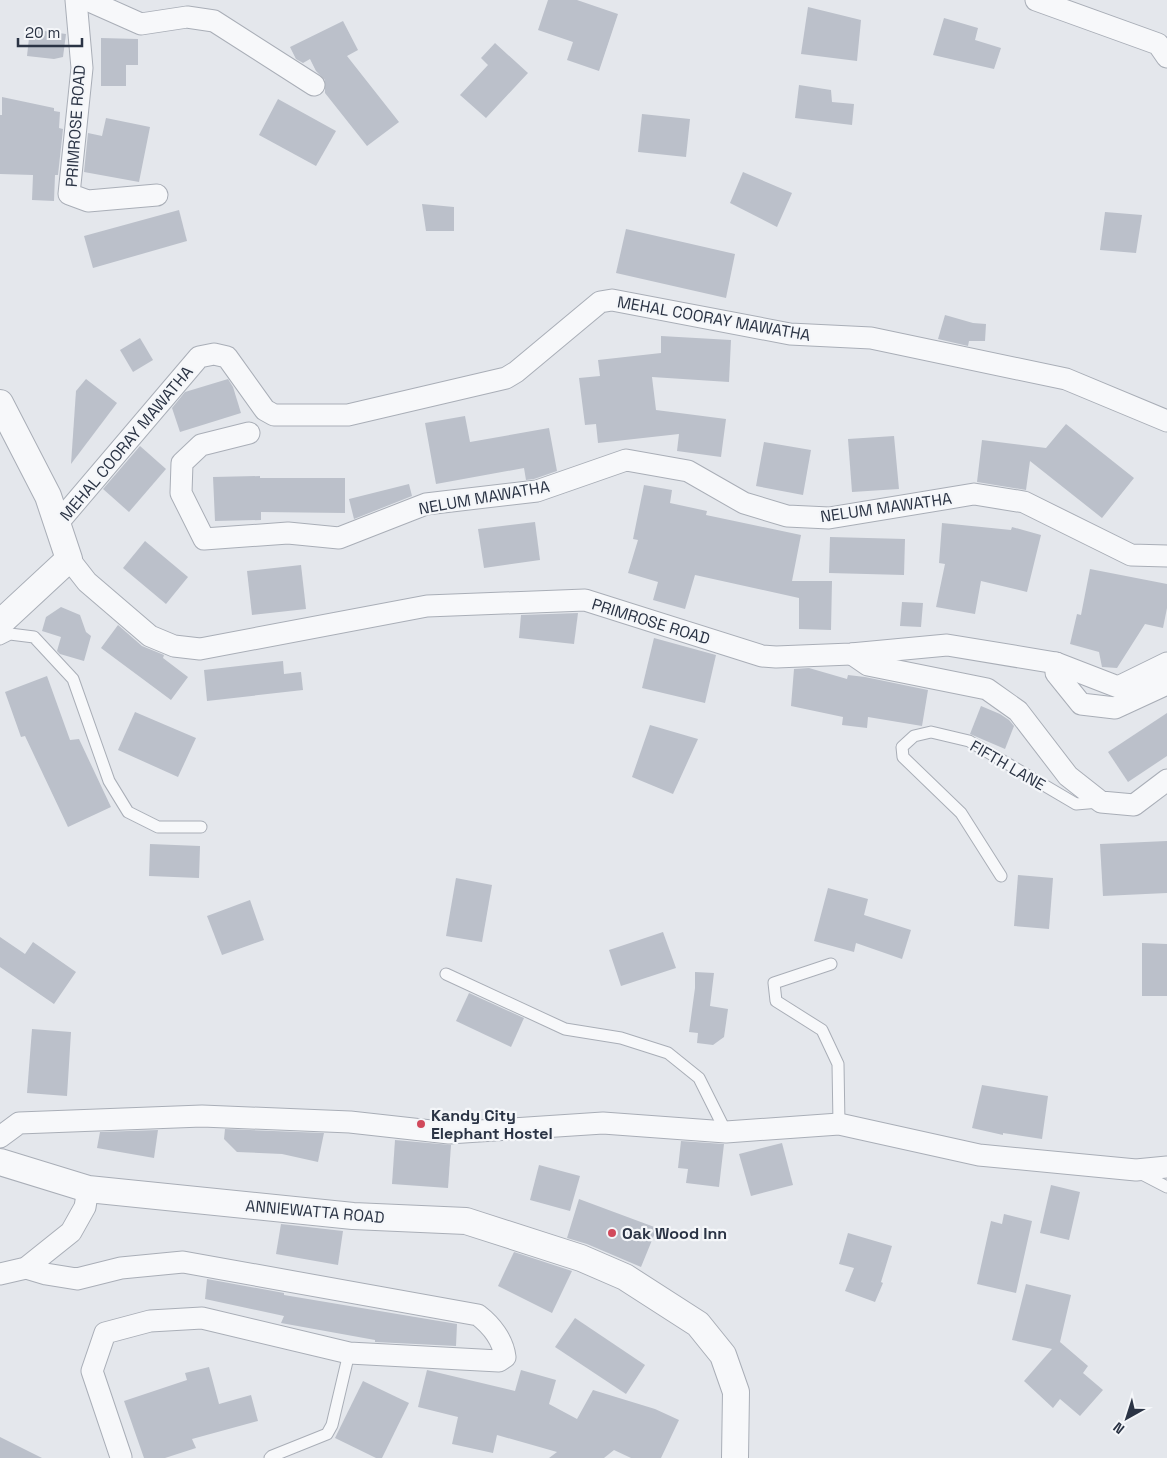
<svg xmlns="http://www.w3.org/2000/svg" width="1167" height="1458" viewBox="0 0 1167 1458" font-family="'Space Grotesk',sans-serif">
  <style>
    .building { fill: #bbc0ca }
    .lines { fill: none; stroke-linecap: round; stroke-linejoin: round }
    .service-casing { stroke: #a9aeb7; stroke-width: 13 }
    .minor-casing { stroke: #a9aeb7; stroke-width: 23 }
    .tertiary-casing { stroke: #a9aeb7; stroke-width: 28 }
    .service { stroke: #f7f8fa; stroke-width: 11 }
    .minor { stroke: #f7f8fa; stroke-width: 21 }
    .tertiary { stroke: #f7f8fa; stroke-width: 26 }
    .poi-dot { fill: #d1495b; stroke: #f4f6f9; stroke-width: 2 }
    .labels { text-anchor: middle; stroke-width: 4.5; stroke-linejoin: round; paint-order: stroke }
    .street-label { font-size: 16px; fill: #2b3445; stroke: #f4f6f9 }
    .poi-label { font-size: 16px; font-weight: bold; fill: #2b3445; stroke: #f4f6f9; text-anchor: start }
  </style>
  <rect width="100%" height="100%" fill="#e4e7ec"/>
  <g class="building">
    <path d="M548,0H577L618,14L599,71L567,60L573,42L538,30Z"/>
    <path d="M808,7L861,20L857,61L801,54Z"/>
    <path d="M944,18L978,28L975,40L1001,48L994,69L933,55Z"/>
    <path d="M343,21L358,50L347,56L399,122L367,146L325,93V80L316,71L310,59L303,63L296,59L290,47Z"/>
    <path d="M30,29L66,34L63,57L54,59L27,56Z"/>
    <path d="M101,38L138,39V65H126V86H101Z"/>
    <path d="M495,43L528,73L486,118L460,95L488,65L481,58Z"/>
    <path d="M799,85L831,90L832,102L854,104L852,125L795,118Z"/>
    <path d="M2,97L54,108V111L60,112L59,128L63,129L58,175H55L54,201L32,200L33,175L0,174V115H2Z"/>
    <path d="M278,99L336,131L316,166L259,135Z"/>
    <path d="M642,114L690,119L686,157L638,152Z"/>
    <path d="M106,118L150,127L139,182L84,172L88,133L102,136Z"/>
    <path d="M743,172L792,193L777,227L730,203Z"/>
    <path d="M422,204L454,207V231H426Z"/>
    <path d="M179,210L187,241L93,268L84,236Z"/>
    <path d="M1105,212L1142,215L1136,253L1100,250Z"/>
    <path d="M626,229L735,254L726,298L616,273Z"/>
    <path d="M945,315L973,323L986,324L985,341H969L968,346L938,339Z"/>
    <path d="M661,336L731,340L729,382L652,377L656,410L726,419L721,457L677,451L679,434L598,443L596,424L585,425L579,378L600,376L598,360L661,353Z"/>
    <path d="M140,338L153,360L133,372L120,350Z"/>
    <path d="M86,379L117,403L71,464L76,391Z"/>
    <path d="M228,379L233,387L241,413L180,432L172,408L185,392Z"/>
    <path d="M465,416L470,442L549,428L557,471L534,479L526,480L524,468L436,484L425,423Z"/>
    <path d="M1066,424L1134,478L1102,518L1030,461L1026,490L977,482L982,440L1046,448Z"/>
    <path d="M894,436L899,489L852,492L848,439Z"/>
    <path d="M764,442L811,450L803,495L756,486Z"/>
    <path d="M140,446L166,469L129,512L103,489Z"/>
    <path d="M260,476V478H345V513L261,512V520L215,521L213,477Z"/>
    <path d="M409,484L412,496L354,519L349,499Z"/>
    <path d="M644,485L672,490L670,503L707,511L706,515L801,535L792,581H832L831,630L799,629V598L695,575L685,609L653,600L658,582L628,573L638,540L633,539Z"/>
    <path d="M535,522L540,560L484,568L478,529Z"/>
    <path d="M942,523L1011,530L1012,527L1041,535L1027,592L981,581L975,614L936,607L945,564L939,563Z"/>
    <path d="M830,537L905,539L904,575L829,573Z"/>
    <path d="M145,541L188,577L166,604L123,568Z"/>
    <path d="M301,565L306,609L252,615L247,571Z"/>
    <path d="M1090,569L1167,584V608L1163,628L1145,624L1117,668L1102,667L1099,652L1070,644L1077,614L1081,615Z"/>
    <path d="M902,602L923,603L921,627L900,626Z"/>
    <path d="M61,607L80,615L86,632L91,636L84,661L60,654L57,651L61,637L42,631L46,617Z"/>
    <path d="M578,613L574,644L519,638L521,615Z"/>
    <path d="M118,625L142,646L164,655L163,658L188,677L171,700L101,648Z"/>
    <path d="M654,638L716,655L705,703L642,688Z"/>
    <path d="M283,661L284,674L301,672L303,690L207,701L204,670Z"/>
    <path d="M809,668L847,679L848,675L865,677L928,690L922,726L868,717L867,728L842,725L843,717L791,706L794,669Z"/>
    <path d="M47,676L70,740L79,739L111,807L68,827L25,736L21,737L5,692Z"/>
    <path d="M981,706L1000,714L1009,720L1014,726L1005,749L970,734Z"/>
    <path d="M135,712L196,738L178,777L118,750Z"/>
    <path d="M1167,713V756L1128,782L1108,752Z"/>
    <path d="M650,725L698,739L673,794L632,777Z"/>
    <path d="M1167,841V893L1103,896L1100,844Z"/>
    <path d="M150,844L200,846L199,878L149,876Z"/>
    <path d="M1018,875L1053,878L1049,929L1014,926Z"/>
    <path d="M456,878L492,885L482,942L446,936Z"/>
    <path d="M828,888L868,899L864,915L911,930L902,959L856,943L854,952L814,941Z"/>
    <path d="M250,900L264,940L222,955L207,916Z"/>
    <path d="M663,932L676,968L621,986L609,950Z"/>
    <path d="M0,937L25,954L33,942L76,972L54,1004L0,967Z"/>
    <path d="M1142,943L1167,944V996H1142Z"/>
    <path d="M695,972L714,973L710,1006L728,1009L724,1037L713,1045L697,1043L698,1033L689,1032L695,988Z"/>
    <path d="M469,993L524,1018L511,1047L456,1021Z"/>
    <path d="M32,1029L71,1032L67,1096L27,1093Z"/>
    <path d="M982,1085L1048,1096L1042,1139L1003,1133V1135L972,1128Z"/>
    <path d="M225,1129L324,1133L318,1162L282,1154L237,1152L224,1139Z"/>
    <path d="M158,1130L154,1158L97,1148L100,1132Z"/>
    <path d="M395,1140L451,1145L448,1188L392,1184Z"/>
    <path d="M681,1141L724,1144L719,1187L686,1183L688,1169L678,1168Z"/>
    <path d="M782,1143L793,1185L751,1196L739,1154Z"/>
    <path d="M539,1165L580,1176L570,1211L530,1200Z"/>
    <path d="M1051,1185L1080,1192L1069,1240L1040,1233Z"/>
    <path d="M579,1199L657,1228L641,1267L587,1244L567,1238Z"/>
    <path d="M1004,1214L1032,1221L1016,1293L977,1284L991,1221L1002,1224Z"/>
    <path d="M281,1224L343,1231L338,1265L276,1254Z"/>
    <path d="M848,1233L892,1246L881,1282L883,1283L875,1302L845,1291L854,1268L839,1264Z"/>
    <path d="M514,1252L572,1271L552,1313L498,1286Z"/>
    <path d="M207,1279L284,1293V1295L457,1324L456,1346L375,1342V1340L281,1323L284,1316L205,1299Z"/>
    <path d="M1026,1284L1071,1295L1060,1342L1088,1366L1083,1373L1103,1390L1080,1416L1060,1399L1053,1408L1024,1381L1052,1349L1012,1340Z"/>
    <path d="M575,1318L645,1365L626,1394L555,1347Z"/>
    <path d="M209,1367L219,1404L251,1395L258,1421L192,1439L196,1448L165,1458H144L124,1401L187,1380L185,1373Z"/>
    <path d="M427,1370L515,1391L521,1370L556,1380L549,1404L577,1419L593,1390L655,1409L679,1420L661,1458H631L614,1450L604,1458H549L557,1452L497,1435L493,1453L452,1444L458,1417L418,1407Z"/>
    <path d="M363,1381L409,1403L382,1458H376L335,1438Z"/>
    <path d="M0,1437L42,1458H0Z"/>
  </g>
  <g class="lines">
    <g class="service-casing">
      <g id="service">
        <path d="M0,639L10,634L34,637L73,679L109,781L128,812L158,827H201"/>
        <path d="M1001,876L961,813L903,757L902,747L914,736L931,732L969,741L1076,804L1099,802"/>
        <path d="M831,964L774,983L776,1001L822,1030L838,1064L839,1124"/>
        <path d="M446,974L565,1029L621,1038L668,1053L699,1078L726,1132"/>
        <path d="M1140,1173L1167,1187"/>
        <path d="M270,1458L272,1456L327,1434L332,1425L349,1353"/>
      </g>
    </g>
    <g class="minor-casing">
      <g id="minor">
        <path d="M76,0L82,68L69,194L88,201L157,195"/>
        <path d="M87,0L141,24L187,17L214,21L314,85"/>
        <path d="M1036,0L1158,44L1167,57"/>
        <path d="M249,433L201,445L182,463L181,493L204,539L288,533L339,538L426,504L537,491L626,460L688,471L744,503L787,516L829,518L974,494L1024,502L1131,555L1167,556"/>
        <path d="M57,524L199,357L214,354L227,357L265,410L274,415H348L506,378L516,372L600,302L612,300L790,334L871,338L1066,379L1167,421"/>
        <path d="M69,559L87,582L150,636L174,646L200,649L427,606L585,600L762,656L776,657L851,654L947,645L1056,663L1118,687L1167,663"/>
        <path d="M852,654L868,665L987,689L1018,711L1068,776L1101,802L1134,805L1167,780"/>
        <path d="M1056,663V673L1081,704L1115,708L1167,684"/>
        <path d="M0,1137L19,1123L202,1116L350,1122L449,1133L603,1123L726,1132L839,1124L979,1155L1136,1170L1167,1167"/>
        <path d="M26,1268L46,1274L77,1279L121,1268L183,1262L478,1315C491,1325 503,1340 505,1357L499,1361L349,1353L202,1318L150,1321L105,1333L92,1371L121,1457"/>
        <path d="M0,1274L26,1268L71,1232L85,1207L88,1189"/>
      </g>
    </g>
    <g class="tertiary-casing">
      <g id="tertiary">
        <path d="M0,403L48,496L69,559L0,623"/>
        <path d="M0,1162L88,1189L353,1216L466,1221L581,1258L625,1277L698,1324L723,1355L736,1392L735,1458"/>
      </g>
    </g>
    <use href="#service" class="service"/>
    <use href="#minor" class="minor"/>
    <use href="#tertiary" class="tertiary"/>
  </g>
  <g class="poi-dot">
    <circle cx="421" cy="1124" r="5"/>
    <circle cx="612" cy="1233" r="5"/>
  </g>
  <g class="labels">
    <g class="street-label">
      <text transform="translate(75 126) rotate(-86)" y="6">PRIMROSE ROAD</text>
      <text transform="translate(714 318) rotate(10)" y="6">MEHAL COORAY MAWATHA</text>
      <text transform="translate(126 443) rotate(-50)" y="6">MEHAL COORAY MAWATHA</text>
      <text transform="translate(484 497) rotate(-10)" y="6">NELUM MAWATHA</text>
      <text transform="translate(886 507) rotate(-8)" y="6">NELUM MAWATHA</text>
      <text transform="translate(651 621) rotate(17)" y="6">PRIMROSE ROAD</text>
      <text transform="translate(1008 765) rotate(30)" y="6">FIFTH LANE</text>
      <text transform="translate(315 1211) rotate(5)" y="6">ANNIEWATTA ROAD</text>
    </g>
    <g class="poi-label">
      <text x="431" y="1121">Kandy City<tspan x="431" dy="18">Elephant Hostel</tspan></text>
      <text x="622" y="1239">Oak Wood Inn</text>
    </g>
  </g>
  <g transform="translate(1127 1418) rotate(219)" stroke="#f4f6f9" stroke-width="4" paint-order="stroke">
  <path d="M0-4L9 19L0 12L-9 19Z" fill="#2b3445"/>
  <text y="-8" font-size="14" font-weight="bold" text-anchor="middle" fill="#2b3445">N</text>
  </g>
  <path d="M18 38v8h64v-8" fill="none" stroke="#2b3445" stroke-width="2.5"/>
  <text x="25" y="38" font-size="15" fill="#2b3445" stroke="#f4f6f9" stroke-width="4" paint-order="stroke">20 m</text>
</svg>
